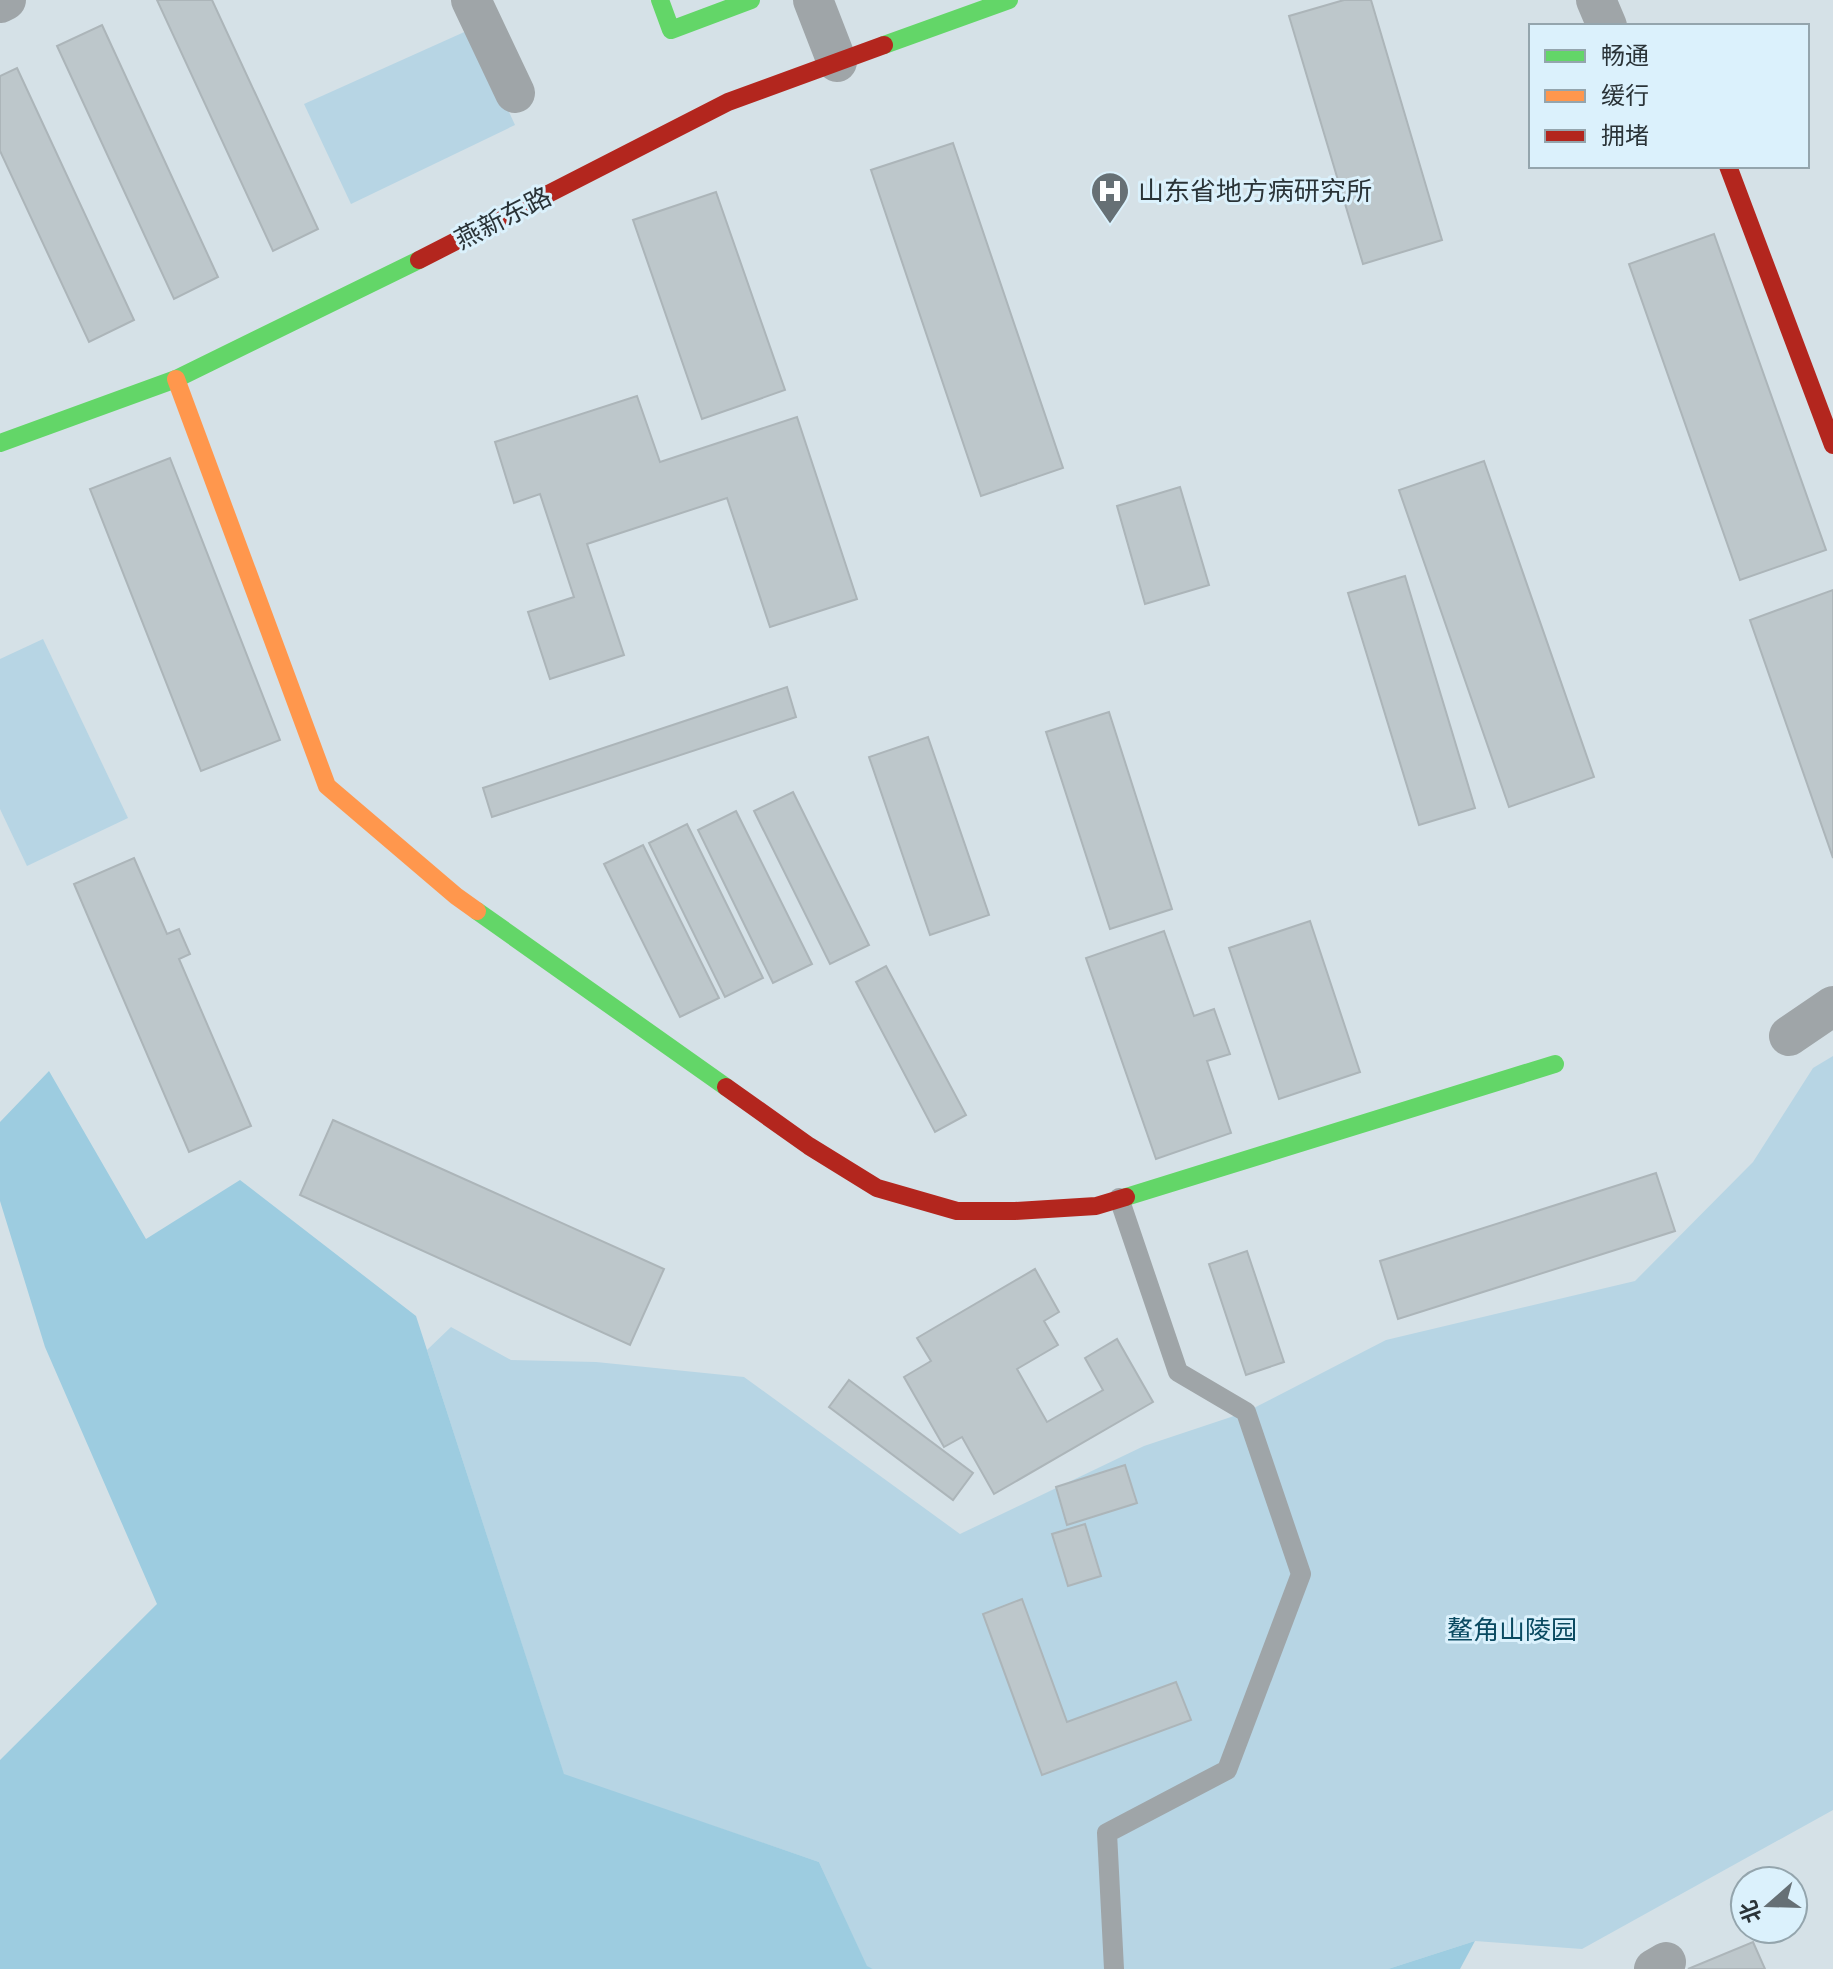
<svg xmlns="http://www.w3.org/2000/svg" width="1833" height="1969" viewBox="0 0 1833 1969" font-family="'Open Sans','Noto Sans SC',sans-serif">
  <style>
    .green { fill: #b7d5e4 }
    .forest { fill: #9dcce0 }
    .building { fill: #bdc7cb; stroke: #acb5b9; stroke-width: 2 }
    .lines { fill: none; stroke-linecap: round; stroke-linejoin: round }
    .lane { stroke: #9fa5a8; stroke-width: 20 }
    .street { stroke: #9fa5a8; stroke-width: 40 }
    .fast { stroke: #63d668; stroke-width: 18 }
    .slow { stroke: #ff974d; stroke-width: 18 }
    .jam { stroke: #b3261e; stroke-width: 18 }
    .labels { text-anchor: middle; stroke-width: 6; stroke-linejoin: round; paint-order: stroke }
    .poi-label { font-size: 26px; fill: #2a3337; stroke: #dbf1fc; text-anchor: start }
    .street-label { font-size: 26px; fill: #2a3337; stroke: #dbf1fc }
    .park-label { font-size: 26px; fill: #0a4a61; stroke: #dbf1fc }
  </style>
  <rect width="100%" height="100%" fill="#d5e1e7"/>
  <g class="green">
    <path d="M471,29L515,125L351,204L304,104Z"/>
    <path d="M43,639L128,818L27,866L0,809V659Z"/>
    <path d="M1833,1056V1810L1582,1949L1475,1941L1388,1969H873L867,1967L819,1862L564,1775L427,1350L451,1327L511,1360L596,1362L744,1377L960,1534L1144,1446L1246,1412L1386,1340L1635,1281L1753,1162L1813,1068Z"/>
  </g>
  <g class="forest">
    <path d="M49,1071L146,1239L240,1180L416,1316L564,1774L819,1862L867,1966L873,1969H0V1760L157,1604L45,1347L0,1201V1122Z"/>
    <path d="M1475,1941L1460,1969H1388Z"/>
  </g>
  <g class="building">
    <path d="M157,0H212L318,229L273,251Z"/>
    <path d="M1344,0H1371L1442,240L1363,264L1289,16Z"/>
    <path d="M102,25L218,277L174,299L57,46Z"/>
    <path d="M17,68L134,320L89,342L0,151V76Z"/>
    <path d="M953,143L1063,468L981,496L871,170Z"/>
    <path d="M716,192L785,390L702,419L633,220Z"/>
    <path d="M1714,234L1826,550L1740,580L1629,264Z"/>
    <path d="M637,396L660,462L797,417L857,599L770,627L727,498L587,544L624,655L550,679L528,612L574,597L540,494L514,503L495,442Z"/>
    <path d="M170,458L280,740L201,771L90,489Z"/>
    <path d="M1484,461L1594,777L1509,807L1399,490Z"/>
    <path d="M1180,487L1209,585L1145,604L1117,506Z"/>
    <path d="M1405,576L1475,808L1419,825L1348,593Z"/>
    <path d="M1833,590V858L1750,620Z"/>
    <path d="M787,687L796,717L492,817L483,788Z"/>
    <path d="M1109,712L1172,909L1110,929L1046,732Z"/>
    <path d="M928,737L989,915L930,935L869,757Z"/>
    <path d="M793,792L869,945L830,964L754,811Z"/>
    <path d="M736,811L812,964L773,983L698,830Z"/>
    <path d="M687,824L763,978L725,997L649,843Z"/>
    <path d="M643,845L719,998L680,1017L604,864Z"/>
    <path d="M134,858L167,934L179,929L190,954L179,959L251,1126L189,1152L74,884Z"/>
    <path d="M1310,921L1360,1072L1279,1099L1229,948Z"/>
    <path d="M1164,931L1194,1016L1214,1009L1230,1054L1207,1061L1231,1133L1156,1159L1086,958Z"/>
    <path d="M886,966L966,1115L935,1132L856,982Z"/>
    <path d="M333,1120L664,1269L630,1345L300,1195Z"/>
    <path d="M1656,1173L1675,1231L1398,1319L1380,1261Z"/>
    <path d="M1247,1251L1284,1362L1246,1375L1209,1264Z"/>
    <path d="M1035,1269L1059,1312L1044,1321L1058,1345L1017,1369L1047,1422L1103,1390L1085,1358L1117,1339L1153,1402L994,1494L962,1437L944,1447L904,1377L931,1361L917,1338Z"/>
    <path d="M849,1380L973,1473L953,1500L829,1407Z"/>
    <path d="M1125,1465L1137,1503L1067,1525L1056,1487Z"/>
    <path d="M1085,1524L1101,1576L1068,1586L1052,1534Z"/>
    <path d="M1022,1599L1067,1722L1176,1682L1191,1720L1042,1775L983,1614Z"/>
    <path d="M1753,1942L1765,1969H1688Z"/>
  </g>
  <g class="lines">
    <path class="lane" d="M1114,1969L1107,1833L1227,1770L1301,1574L1246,1412L1178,1372L1119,1198"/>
    <g class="street">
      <path d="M471,0L515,93"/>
      <path d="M813,0L837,62"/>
      <path d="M1596,0L1607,26"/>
      <path d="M0,3L6,0"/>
      <path d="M1789,1036L1833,1006"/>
      <path d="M1654,1969L1666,1962"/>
    </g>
    <g class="fast">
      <path d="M660,0L671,30L751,0"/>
      <path d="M884,45L1009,0"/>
      <path d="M0,443L176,379L419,260"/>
      <path d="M477,911L726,1087"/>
      <path d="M1126,1197L1555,1064"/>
    </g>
    <path class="slow" d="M176,379L327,786L456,896L477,911"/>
    <g class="jam">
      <path d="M1728,166L1833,445"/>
      <path d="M419,260L728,102L884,45"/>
      <path d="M726,1087L809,1146L877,1188L957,1211H1015L1096,1206L1126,1197"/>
    </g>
  </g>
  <defs>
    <g id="hospital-pin" transform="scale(2)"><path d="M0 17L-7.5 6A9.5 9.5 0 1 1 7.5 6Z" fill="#667075" stroke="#dbf1fc"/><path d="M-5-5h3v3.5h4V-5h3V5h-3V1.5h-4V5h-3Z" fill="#fff"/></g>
  </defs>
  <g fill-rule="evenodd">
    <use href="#hospital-pin" x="1110" y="191"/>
  </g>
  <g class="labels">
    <g class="poi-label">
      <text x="1138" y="200">山东省地方病研究所</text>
    </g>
    <g class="street-label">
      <text transform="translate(503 218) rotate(-27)" y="9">燕新东路</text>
    </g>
    <g class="park-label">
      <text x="1512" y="1639">鳌角山陵园</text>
    </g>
  </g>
  <rect x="1529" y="24" width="280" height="144" fill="#dbf1fc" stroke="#94a5ad" stroke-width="2"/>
  <rect x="1545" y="50" width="40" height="12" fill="#63d668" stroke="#94a5ad" stroke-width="2"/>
  <text x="1601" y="64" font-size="24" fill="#2a3337">畅通</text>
  <rect x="1545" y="90" width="40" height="12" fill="#ff974d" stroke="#94a5ad" stroke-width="2"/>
  <text x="1601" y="104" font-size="24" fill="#2a3337">缓行</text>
  <rect x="1545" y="130" width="40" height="12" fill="#b3261e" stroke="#94a5ad" stroke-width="2"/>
  <text x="1601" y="144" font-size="24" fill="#2a3337">拥堵</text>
  <g transform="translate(1769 1905) rotate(250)"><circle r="38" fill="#dbf1fc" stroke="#94a5ad" stroke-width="2"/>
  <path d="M0-6L14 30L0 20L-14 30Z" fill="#667075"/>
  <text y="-12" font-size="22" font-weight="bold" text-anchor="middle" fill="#2a3337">北</text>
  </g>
</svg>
